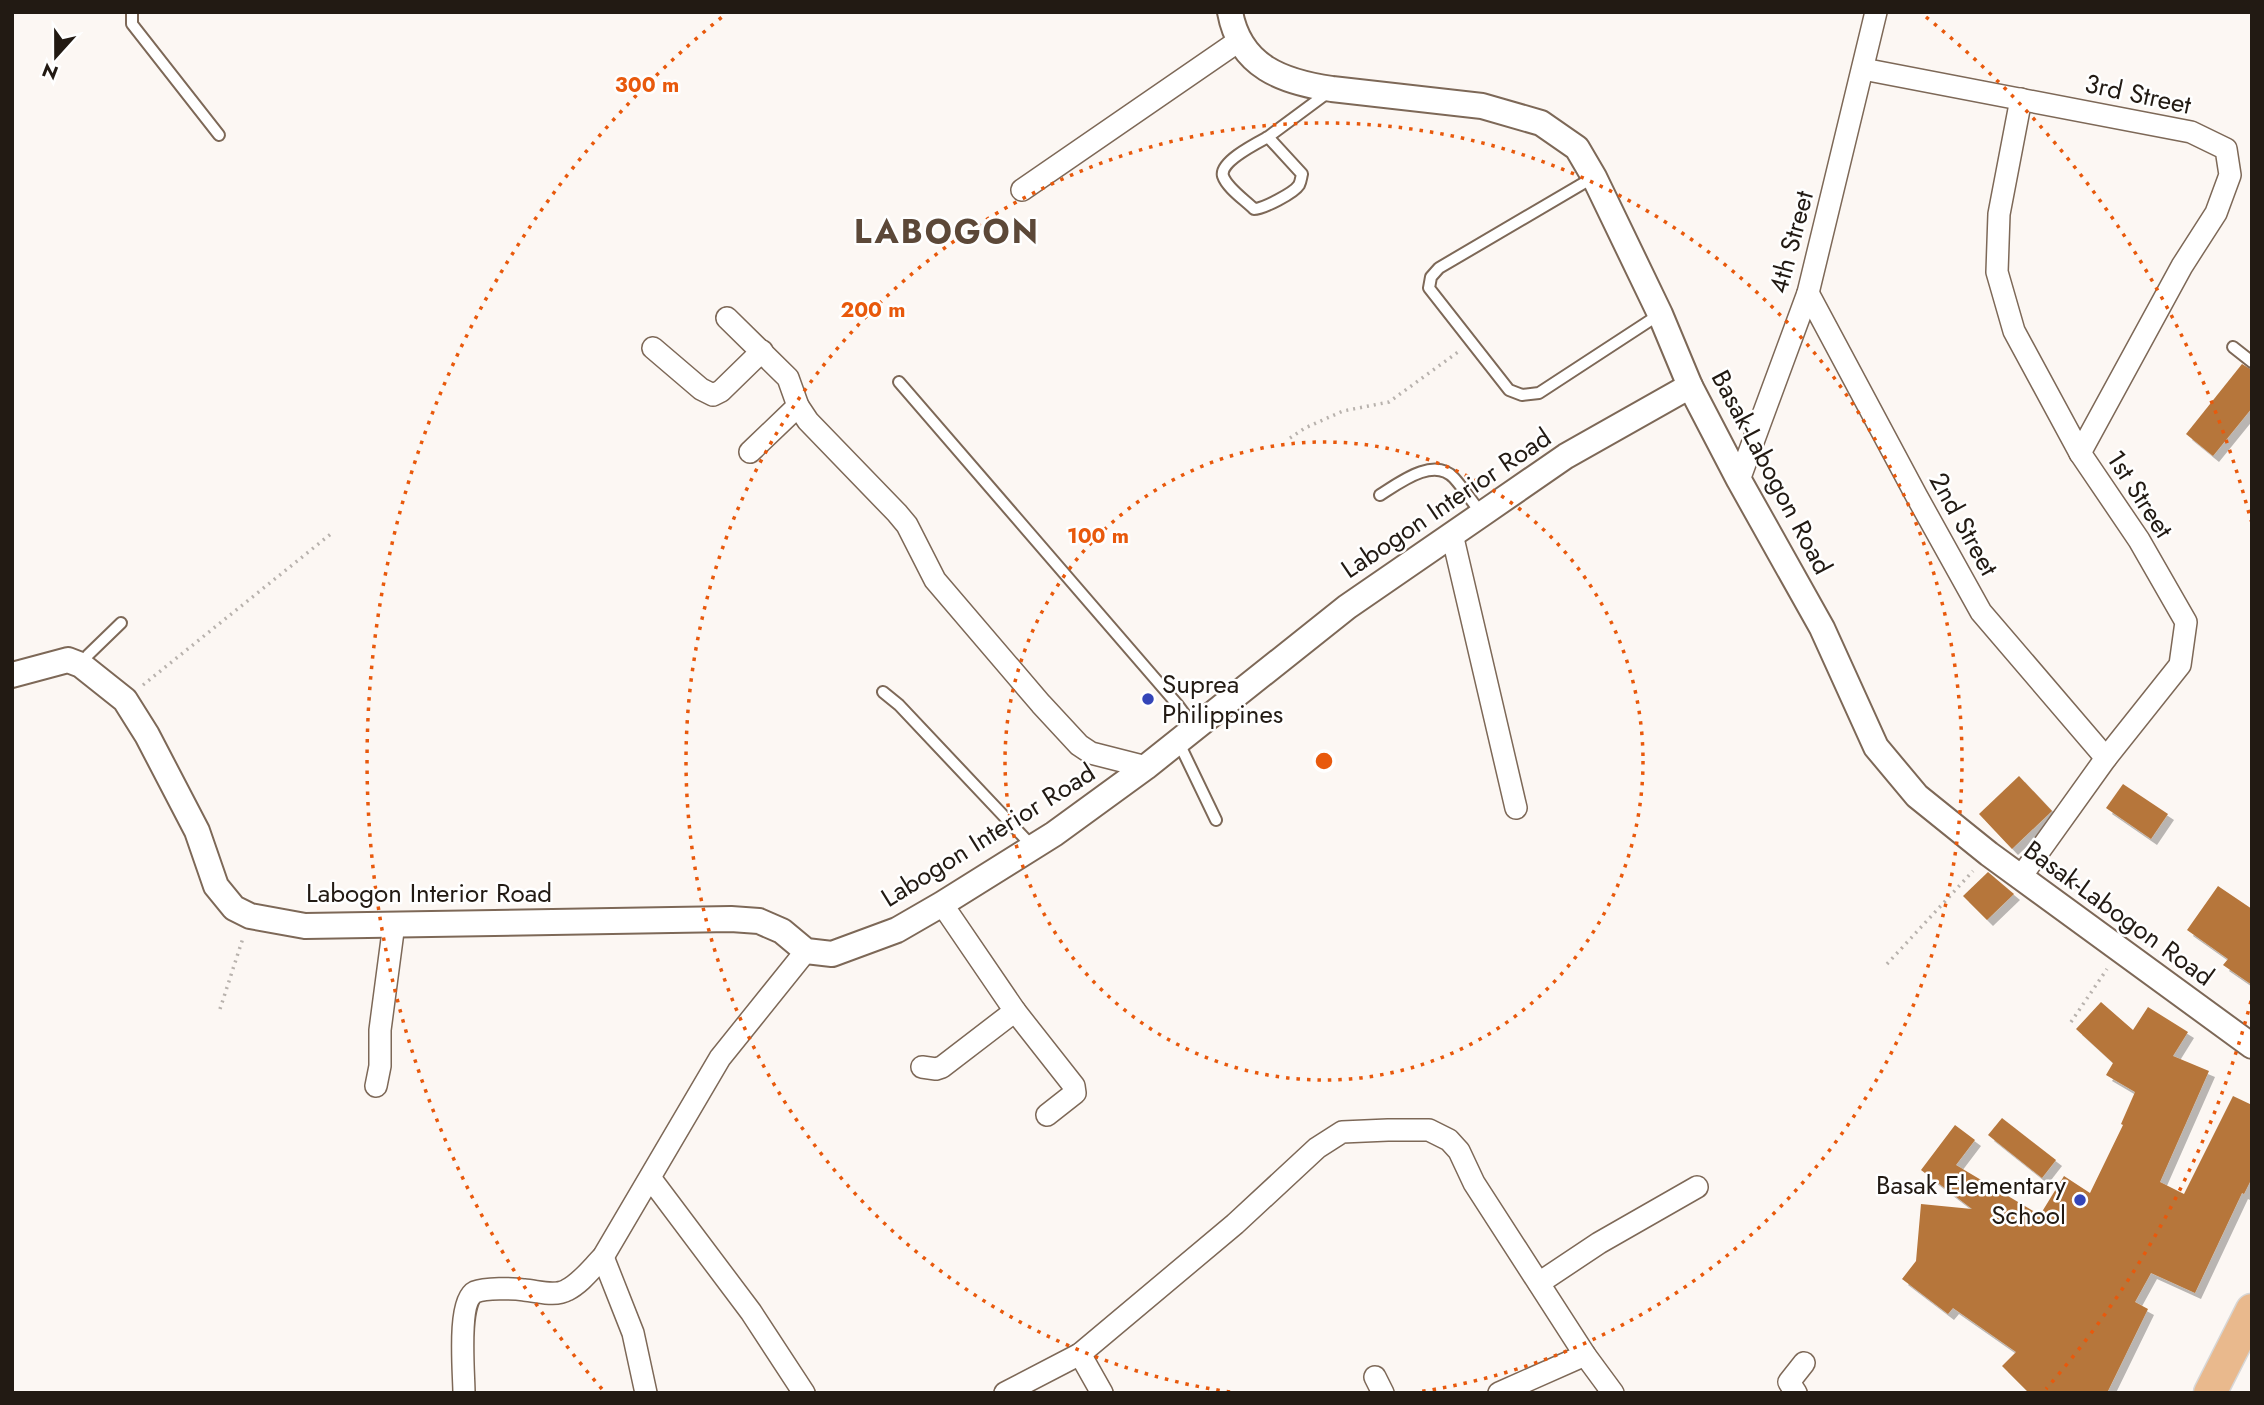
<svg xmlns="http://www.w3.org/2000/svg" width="2264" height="1405" viewBox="0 0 2264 1405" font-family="Jost,sans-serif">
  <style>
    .building { fill: #b6763b; filter: url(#shadow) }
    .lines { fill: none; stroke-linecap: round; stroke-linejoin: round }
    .service-casing { stroke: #7d6857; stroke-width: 14 }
    .minor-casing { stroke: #7d6857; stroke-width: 24 }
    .tertiary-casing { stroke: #7d6857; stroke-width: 28 }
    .primary-casing { stroke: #d7d6d5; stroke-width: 35 }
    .path { stroke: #b8b2ad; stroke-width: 3.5; stroke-dasharray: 2 5; stroke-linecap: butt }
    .service { stroke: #fff; stroke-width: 10 }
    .minor { stroke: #fff; stroke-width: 21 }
    .tertiary { stroke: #fff; stroke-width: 24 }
    .primary { stroke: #e9b98d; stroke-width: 32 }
    .ring { fill: none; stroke: #e8590c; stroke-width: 3.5; stroke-dasharray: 3.5 7 }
    .poi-dot { fill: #3445b8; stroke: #fff; stroke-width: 2.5 }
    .labels { text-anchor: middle; stroke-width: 5; stroke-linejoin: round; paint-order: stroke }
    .street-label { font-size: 26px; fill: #221a13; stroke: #fff }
    .poi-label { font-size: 26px; fill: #221a13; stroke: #fff; text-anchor: start }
    .district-label { font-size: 33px; font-weight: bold; letter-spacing: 2px; fill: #5c4838; stroke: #fff }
    .centre { fill: #e8590c; stroke: #fff; stroke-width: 3.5 }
    .ring-label { font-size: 21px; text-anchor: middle; font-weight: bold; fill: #e8590c; stroke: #fff; stroke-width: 5; stroke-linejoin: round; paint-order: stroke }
  </style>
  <defs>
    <filter id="shadow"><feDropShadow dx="6" dy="6" stdDeviation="0" flood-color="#0004"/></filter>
  </defs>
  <rect width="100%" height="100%" fill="#fcf7f3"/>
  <g class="building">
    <path d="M2242,364L2252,370V408L2213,456L2186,434Z"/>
    <path d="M2019,776L2052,811L2012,849L1979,814Z"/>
    <path d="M2123,784L2168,814L2151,839L2106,808Z"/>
    <path d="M1988,872L2014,894L1987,920L1963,896Z"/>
    <path d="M2218,886L2252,909V985L2223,965L2228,959L2187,930Z"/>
    <path d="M2101,1002L2133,1030L2148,1007L2188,1032L2173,1056L2209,1071L2160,1182L2184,1194L2233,1096L2252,1105V1178L2244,1194L2242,1193L2195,1293L2151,1273L2135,1302L2148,1309L2107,1393H2029L2002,1366L2016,1352L1953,1308L1948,1314L1902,1279L1916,1261L1921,1204L1972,1209L1921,1170L1955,1125L1975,1140L1956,1165L2040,1215L2064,1176L2090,1193L2123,1125L2121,1124L2135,1092L2106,1075L2113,1063L2076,1029Z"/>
    <path d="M2002,1118L2056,1160L2042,1178L1988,1135Z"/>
  </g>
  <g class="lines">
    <g class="service-casing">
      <g id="service">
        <path d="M132,12V24L219,135"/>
        <path d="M1268,137C1257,143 1219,162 1223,176C1227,188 1245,200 1254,209C1263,209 1294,193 1299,185C1301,181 1301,178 1302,174L1268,137L1330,91"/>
        <path d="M1594,177L1439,268L1431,277L1429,288L1509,390L1522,395L1539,393L1660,314"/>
        <path d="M2233,347L2252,362"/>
        <path d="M899,382L1177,704L1194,727"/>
        <path d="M1380,495C1399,483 1434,456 1454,478C1464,489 1472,502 1482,514"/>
        <path d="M81,665L88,655L121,623"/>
        <path d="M883,692L899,705L1032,846"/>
        <path d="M1178,741L1216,820"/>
      </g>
    </g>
    <g class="minor-casing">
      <g id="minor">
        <path d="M1863,69L2191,132L2226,149L2230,175L2216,213L2182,266L2080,453"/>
        <path d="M1022,190L1240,40"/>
        <path d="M1808,293L1916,495L1981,612L2106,758"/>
        <path d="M727,318L788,378L798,406L808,421L897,513L907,525L935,580L1041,704L1079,745L1091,753L1146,767"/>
        <path d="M653,348L701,389L713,395L721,391L762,351"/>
        <path d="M750,452L798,406"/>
        <path d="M1739,480L1808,293L1876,12"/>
        <path d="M1452,534L1516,808"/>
        <path d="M2020,878L2106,758L2180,665L2186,622L2139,540L2080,453L2014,331L1997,272L1999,214L2021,99"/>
        <path d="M1015,1011L1074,1086L1075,1093L1047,1115"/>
        <path d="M922,1067L936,1069L942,1067L1015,1011L942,904"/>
        <path d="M376,1086L380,1066V1030L394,924"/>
        <path d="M651,1179L751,1312L804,1393"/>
        <path d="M603,1257L633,1333L646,1393"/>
        <path d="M1539,1283L1599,1243L1697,1187"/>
        <path d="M1080,1354L1102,1393"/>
        <path d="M1375,1377L1383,1393"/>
        <path d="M464,1393C464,1374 457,1301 475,1292C485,1288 513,1288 524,1290C538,1291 555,1297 567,1290C581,1283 592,1268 603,1257L720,1058L806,951"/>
        <path d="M1005,1393L1080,1354L1235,1224L1317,1148L1342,1132L1388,1130H1429L1449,1140L1459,1151L1474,1183L1585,1355L1613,1393"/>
        <path d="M1499,1393L1585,1355"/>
        <path d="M1796,1393L1789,1382L1804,1363"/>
      </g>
    </g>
    <g class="tertiary-casing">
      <g id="tertiary">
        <path d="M1230,12C1240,67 1283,82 1332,89L1482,106L1541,123L1577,148L1594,177L1660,314L1690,386L1739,480L1822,628L1876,747L1917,796L1989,854L2252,1046"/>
        <path d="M12,675L68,660L81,665L125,700L147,735L197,831L216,886L234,908L250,916L305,926L731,919L759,921L782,931L806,951L832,954L897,930L942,904L1054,834L1146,767L1347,607L1482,514L1566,456L1690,386"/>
      </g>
    </g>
    <g class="primary-casing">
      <path id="primary" d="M2210,1393L2252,1310"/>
    </g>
    <g class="path">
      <path d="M1290,438L1305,428L1343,411L1389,402L1458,352"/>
      <path d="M143,685L332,533"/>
      <path d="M1887,964L1973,871"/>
      <path d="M220,1009L243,938"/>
      <path d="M2071,1022L2107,969"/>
    </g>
    <use href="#service" class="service"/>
    <use href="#minor" class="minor"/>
    <use href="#tertiary" class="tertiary"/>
    <use href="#primary" class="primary"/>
  </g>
  <g class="ring">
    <circle cx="1324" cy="761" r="319"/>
    <path d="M1230 1392A638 638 0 1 1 1418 1392"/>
    <path d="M2251 1001A957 957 0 0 1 2046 1389M602 1389A957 957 0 0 1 722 17M1926 17A957 957 0 0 1 2251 521"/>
  </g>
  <g class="poi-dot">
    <circle cx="1148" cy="699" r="7"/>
    <circle cx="2080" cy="1200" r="7"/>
  </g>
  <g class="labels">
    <g class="street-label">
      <text transform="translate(2138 94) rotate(12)" y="9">3rd Street</text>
      <text transform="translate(1791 242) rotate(-75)" y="9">4th Street</text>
      <text transform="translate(1772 472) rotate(62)" y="9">Basak-Labogon Road</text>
      <text transform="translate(2140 494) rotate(57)" y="9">1st Street</text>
      <text transform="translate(1446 503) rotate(-34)" y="9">Labogon Interior Road</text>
      <text transform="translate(1964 524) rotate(61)" y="9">2nd Street</text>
      <text transform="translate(988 835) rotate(-32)" y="9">Labogon Interior Road</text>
      <text x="429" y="902">Labogon Interior Road</text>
      <text transform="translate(2119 913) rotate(36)" y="9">Basak-Labogon Road</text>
    </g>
    <g class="poi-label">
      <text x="1162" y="693">Suprea<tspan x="1162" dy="30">Philippines</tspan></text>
      <text x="2066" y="1194" text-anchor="end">Basak Elementary<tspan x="2066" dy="30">School</tspan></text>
    </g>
    <g class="district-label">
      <text x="947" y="243">LABOGON</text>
    </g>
  </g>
  <circle cx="1324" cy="761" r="10" class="centre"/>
  <g class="ring-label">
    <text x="647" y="92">300 m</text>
    <text x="873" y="317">200 m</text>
    <text x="1098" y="543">100 m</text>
  </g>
  <rect width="2264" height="1405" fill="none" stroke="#221a13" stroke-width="28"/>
  <g transform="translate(56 56) rotate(201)" stroke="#ffffff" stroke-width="5" paint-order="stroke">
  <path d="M0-5L12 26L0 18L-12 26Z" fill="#221a13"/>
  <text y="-10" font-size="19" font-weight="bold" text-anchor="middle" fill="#221a13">N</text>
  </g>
</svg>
